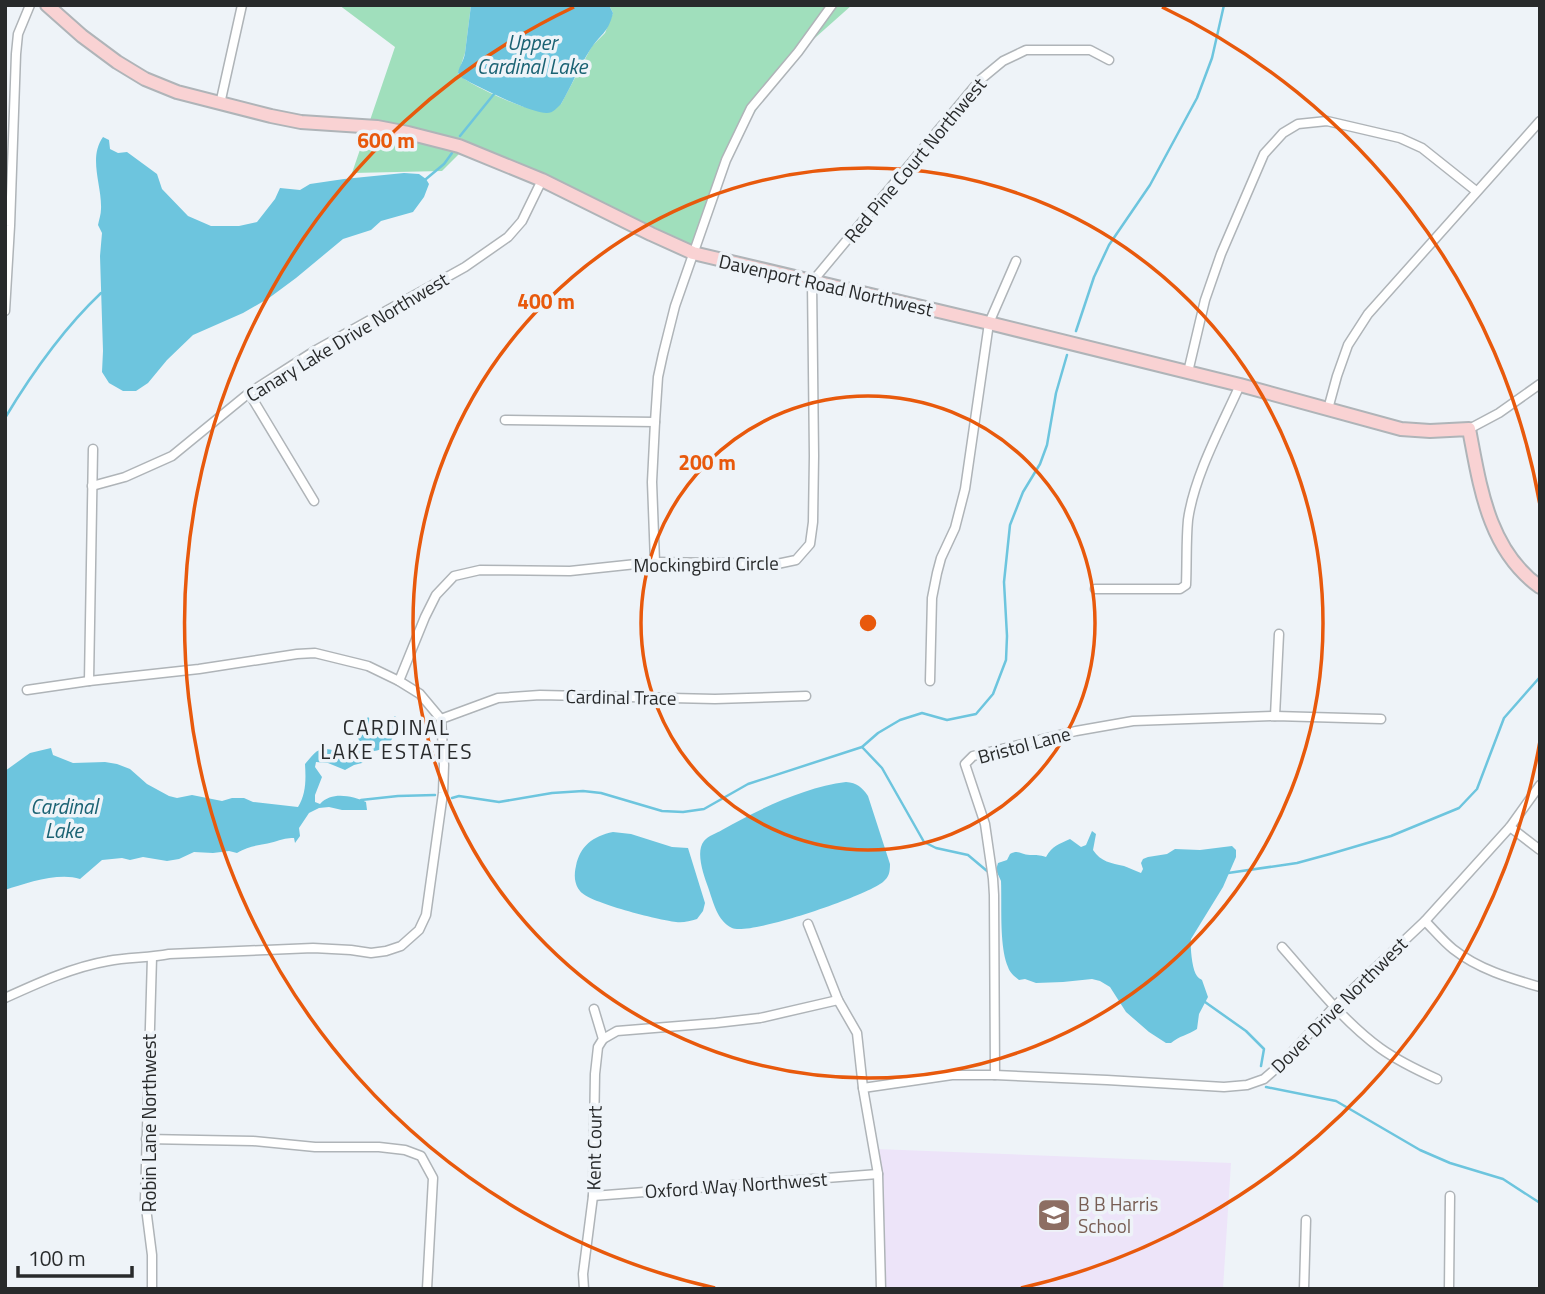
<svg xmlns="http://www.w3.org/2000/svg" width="1545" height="1294" viewBox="0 0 1545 1294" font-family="'Titillium Web',sans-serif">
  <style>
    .education { fill: #ede4f9 }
    .green { fill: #a0dfbc }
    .water { fill: #6dc5de }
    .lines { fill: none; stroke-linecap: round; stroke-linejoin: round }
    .stream { stroke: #6dc5de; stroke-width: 2.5 }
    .street-casing { stroke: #afb4b8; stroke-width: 11 }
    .secondary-casing { stroke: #afb4b8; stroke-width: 16 }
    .street { stroke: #fff; stroke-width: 8 }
    .secondary { stroke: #f9d2d3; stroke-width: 12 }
    .ring { fill: none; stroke: #e8590c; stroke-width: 3.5 }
    .labels { text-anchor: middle; stroke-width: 7; stroke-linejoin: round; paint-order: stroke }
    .street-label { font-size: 19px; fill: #282a2b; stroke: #eef3f8 }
    .education-label { font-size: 19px; fill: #785e54; stroke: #eef3f8; text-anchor: start }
    .water-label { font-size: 21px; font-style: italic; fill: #1a6273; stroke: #eef3f8 }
    .neighbourhood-label { font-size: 21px; letter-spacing: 2px; fill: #282a2b; stroke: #eef3f8 }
    .centre { fill: #e8590c; stroke: #eef3f8; stroke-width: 3.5 }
    .ring-label { font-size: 21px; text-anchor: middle; font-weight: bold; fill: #e8590c; stroke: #eef3f8; stroke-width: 7; stroke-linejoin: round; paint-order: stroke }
  </style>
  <rect width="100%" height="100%" fill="#eef3f8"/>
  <path class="education" d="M876,1149L1231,1163L1223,1289H883Z"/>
  <path class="green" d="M339,5H471L465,53L458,74C466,83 522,109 534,109C542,109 553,106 561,104L592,46L605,33L613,13L609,5H852L789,61L739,136L692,246C619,209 544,176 467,146L442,171L352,173L395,47Z"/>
  <g class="water">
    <path d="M471,5H609L613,13C608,34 600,34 590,50C579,67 571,87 561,104C557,108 553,113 547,113C529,113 479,87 462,78L458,73C459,66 464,61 465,53Z"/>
    <path d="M103,137L109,140L110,149L118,153L127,152L157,174L162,189L188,216L211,226H239L257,222L275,199L280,188L300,190L310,184L344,179L404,173L419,174L426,179L429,184L424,197L413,212L381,221L371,230L343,239L296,278L269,298L243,313L193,335L167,360L148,383L136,391H123L109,383L102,372L103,351L100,256L102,233L98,225C99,220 101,214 101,209C102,185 88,158 103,137Z"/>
    <path d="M395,716L398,720C395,737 389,752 369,751L362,763L354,765L345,770L328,763L316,762L315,767L322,777L315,795V802L320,804C332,791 352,796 366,802L367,810H342L329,807L319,808L309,813L299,828L300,836L295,843L294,838C287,838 283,839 277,841C261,846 252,844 237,853L229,851L213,853L194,852L179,859L167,861L143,857L130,860L122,858L102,860L80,879C59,872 26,883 5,890V771L30,753L51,748L53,755L73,763L105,762L117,764L130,769L147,784L169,796L177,798L192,795L222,801L232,798H244L253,802L298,807C306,794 306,780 305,764C314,754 317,746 332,750L337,757L344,761L357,754L362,747L358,738L361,726L368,717L371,720C370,729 373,732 381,736C387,729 388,721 395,716Z"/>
    <path d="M846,782C857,783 862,787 868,796L890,864C890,872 889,877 883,882C866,896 750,936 732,928C717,921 713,901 708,887C704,876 695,852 704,841C708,836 717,833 722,830C759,809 805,787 846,782Z"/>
    <path d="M1092,831L1096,834L1093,850C1101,862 1111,863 1124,866C1130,868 1135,871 1141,873L1143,869L1141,863L1143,859L1148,857L1167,854L1175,849L1200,850L1232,846L1236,850V857L1223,887L1191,939C1190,946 1192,970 1197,976C1198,978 1201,979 1202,980L1208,997L1199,1014L1197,1029C1188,1035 1179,1036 1171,1043H1166L1149,1032L1126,1012L1110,987L1100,981L1092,979L1063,982L1036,983L1025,979L1019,980C1014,976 1010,973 1008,967C999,946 1002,905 1001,881L996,870L998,863L1007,860L1010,854C1019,849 1021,855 1030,855C1037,855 1039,855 1046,857C1052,846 1059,844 1070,839L1081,847L1086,845Z"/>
    <path d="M613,832L631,834L672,847L688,848L705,903L703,911L697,919C690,921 683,923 676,922C659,920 589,903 580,891C574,884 574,874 576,866C580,846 593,836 613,832Z"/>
  </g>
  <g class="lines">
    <g class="stream">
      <path d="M460,136L494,94"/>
      <path d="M426,179L444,164L452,153"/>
      <path d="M1076,331L1094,277L1109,245L1150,185L1197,98L1212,58L1224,5"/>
      <path d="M5,418C32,373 63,329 101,293"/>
      <path d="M862,747L882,768L924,842L936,848L968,855L987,871H991"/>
      <path d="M452,798L459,796L499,802L552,793L583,791L601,793L662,811L683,812L704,809L748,784L862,747L878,733L900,720L922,713L947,720L976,714L993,694L1006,660L1007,636L1004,582L1010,525L1023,492L1040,464L1047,445L1056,393L1067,355"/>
      <path d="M361,800L398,796L435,795"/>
      <path d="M1228,873L1297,863L1330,854L1391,836L1459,808L1477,789L1504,718L1540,677"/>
      <path d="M1205,1002L1246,1031L1264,1049L1261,1066"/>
      <path d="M1266,1087L1336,1101L1420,1150L1450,1163L1503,1179L1540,1203"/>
    </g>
    <g class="street-casing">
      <g id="street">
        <path d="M220,104L242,5"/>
        <path d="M5,311L10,226L16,54L18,34L30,5"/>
        <path d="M1188,372L1205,300L1221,254L1264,154L1283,133L1298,124L1327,121L1400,138L1422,148L1476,191"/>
        <path d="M249,393L314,501"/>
        <path d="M1328,409L1337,376L1348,345L1368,314L1540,121"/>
        <path d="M505,420L655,422"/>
        <path d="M1469,429L1499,413L1540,384"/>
        <path d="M92,486L125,477L172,456L249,393L316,350L465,267L508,237L522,221L542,180"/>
        <path d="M655,562L652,482L655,422L658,377L663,354L675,306L726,160L751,108L798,52L832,5"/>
        <path d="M1095,589H1180L1186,585C1187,564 1186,541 1188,520C1194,476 1222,425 1240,385"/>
        <path d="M89,681L93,449"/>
        <path d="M399,681L425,617L436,595L454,576L480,570L570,571L655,562L777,564L796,560L810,544L813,522L814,456L812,282L980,80L1003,61L1026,50H1090L1109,60"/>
        <path d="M930,681L932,598L937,573L941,558L955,528L965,489L989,323L1016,261"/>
        <path d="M1275,716L1279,634"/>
        <path d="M441,719L498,698L540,695L715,699L806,696"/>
        <path d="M1510,827L1540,850"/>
        <path d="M1425,921C1434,930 1443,941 1453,949C1478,969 1509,978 1540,987"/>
        <path d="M808,924L838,1000L857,1033L863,1088L878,1174L881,1289"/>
        <path d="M1282,947C1313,982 1342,1020 1380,1048C1398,1061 1417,1070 1437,1079"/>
        <path d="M5,998C38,983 73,967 108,961C128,957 149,958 169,954L313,948L351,950L371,953L386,951L401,946L419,930L426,915L443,793L444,765L441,719L420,694L399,681L368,666L315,653L297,654L199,669L89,681L27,690"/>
        <path d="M603,1039L617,1031L716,1023L760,1018L838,1000"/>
        <path d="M995,1075L994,895L993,879L985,824L965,764L973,756L1076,731L1133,721L1275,716L1381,719"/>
        <path d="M863,1088L952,1075H995L1107,1080L1224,1087L1247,1085L1264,1079L1280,1065L1334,1007L1425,921L1510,827L1540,785"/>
        <path d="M146,1139L253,1141L315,1147H379L405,1150L421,1156L433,1178L427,1289"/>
        <path d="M593,1196L878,1174"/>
        <path d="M152,1289V1255L145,1200L152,957"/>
        <path d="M584,1289L583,1274L593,1196L595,1074L598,1047L603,1039L594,1009"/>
        <path d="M1304,1289L1306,1220"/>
        <path d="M1449,1289L1450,1196"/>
      </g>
    </g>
    <g class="secondary-casing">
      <path id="secondary" d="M47,5L82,36L117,62L145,79L177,92L271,116L301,122L377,127L408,133L459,146L542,180L651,234L693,253L989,323L1240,385L1401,429L1430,431L1469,429C1480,486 1488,550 1540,587"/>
    </g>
    <use href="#street" class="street"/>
    <use href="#secondary" class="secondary"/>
  </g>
  <g class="ring">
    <circle cx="868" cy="623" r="227"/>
    <circle cx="868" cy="623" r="455"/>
    <path d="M1540 741A682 682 0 0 1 1021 1288M715 1288A682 682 0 0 1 574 7M1162 7A682 682 0 0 1 1540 505"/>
  </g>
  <defs>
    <g id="school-square" transform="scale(1.75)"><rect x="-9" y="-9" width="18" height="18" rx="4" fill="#8d6e63" stroke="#eef3f8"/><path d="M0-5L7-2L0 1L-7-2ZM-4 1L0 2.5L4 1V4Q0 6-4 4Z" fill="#fff"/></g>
  </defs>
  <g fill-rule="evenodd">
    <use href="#school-square" x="1054" y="1215"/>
  </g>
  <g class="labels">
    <g class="street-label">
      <text transform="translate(915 160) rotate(-50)" y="7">Red Pine Court Northwest</text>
      <text transform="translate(826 285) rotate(13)" y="7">Davenport Road Northwest</text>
      <text transform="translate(347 337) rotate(-31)" y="7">Canary Lake Drive Northwest</text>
      <text transform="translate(706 564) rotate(-1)" y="7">Mockingbird Circle</text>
      <text transform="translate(621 697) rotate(1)" y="7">Cardinal Trace</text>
      <text transform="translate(1024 745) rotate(-15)" y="7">Bristol Lane</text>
      <text transform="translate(1339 1005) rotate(-45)" y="7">Dover Drive Northwest</text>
      <text transform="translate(149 1123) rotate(-90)" y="7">Robin Lane Northwest</text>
      <text transform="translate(594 1148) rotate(-89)" y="7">Kent Court</text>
      <text transform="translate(736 1185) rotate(-4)" y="7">Oxford Way Northwest</text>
    </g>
    <g class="education-label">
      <text x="1078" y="1211">B B Harris<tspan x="1078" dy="22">School</tspan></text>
    </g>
    <g class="water-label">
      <text x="532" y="50">Upper<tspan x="532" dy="24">Cardinal Lake</tspan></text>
      <text x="64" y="814">Cardinal<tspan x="64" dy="24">Lake</tspan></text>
    </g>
    <g class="neighbourhood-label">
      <text x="397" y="735">CARDINAL<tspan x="397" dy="24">LAKE ESTATES</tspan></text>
    </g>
  </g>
  <circle cx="868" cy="623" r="10" class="centre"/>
  <g class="ring-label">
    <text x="386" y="148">600 m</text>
    <text x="546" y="309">400 m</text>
    <text x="707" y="470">200 m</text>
  </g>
  <rect width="1545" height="1294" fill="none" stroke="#282a2b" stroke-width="14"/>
  <path d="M18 1266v10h114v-10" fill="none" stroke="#282a2b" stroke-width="3.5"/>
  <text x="28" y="1266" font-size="21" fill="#282a2b" stroke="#eef3f8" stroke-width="5" paint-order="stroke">100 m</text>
</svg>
